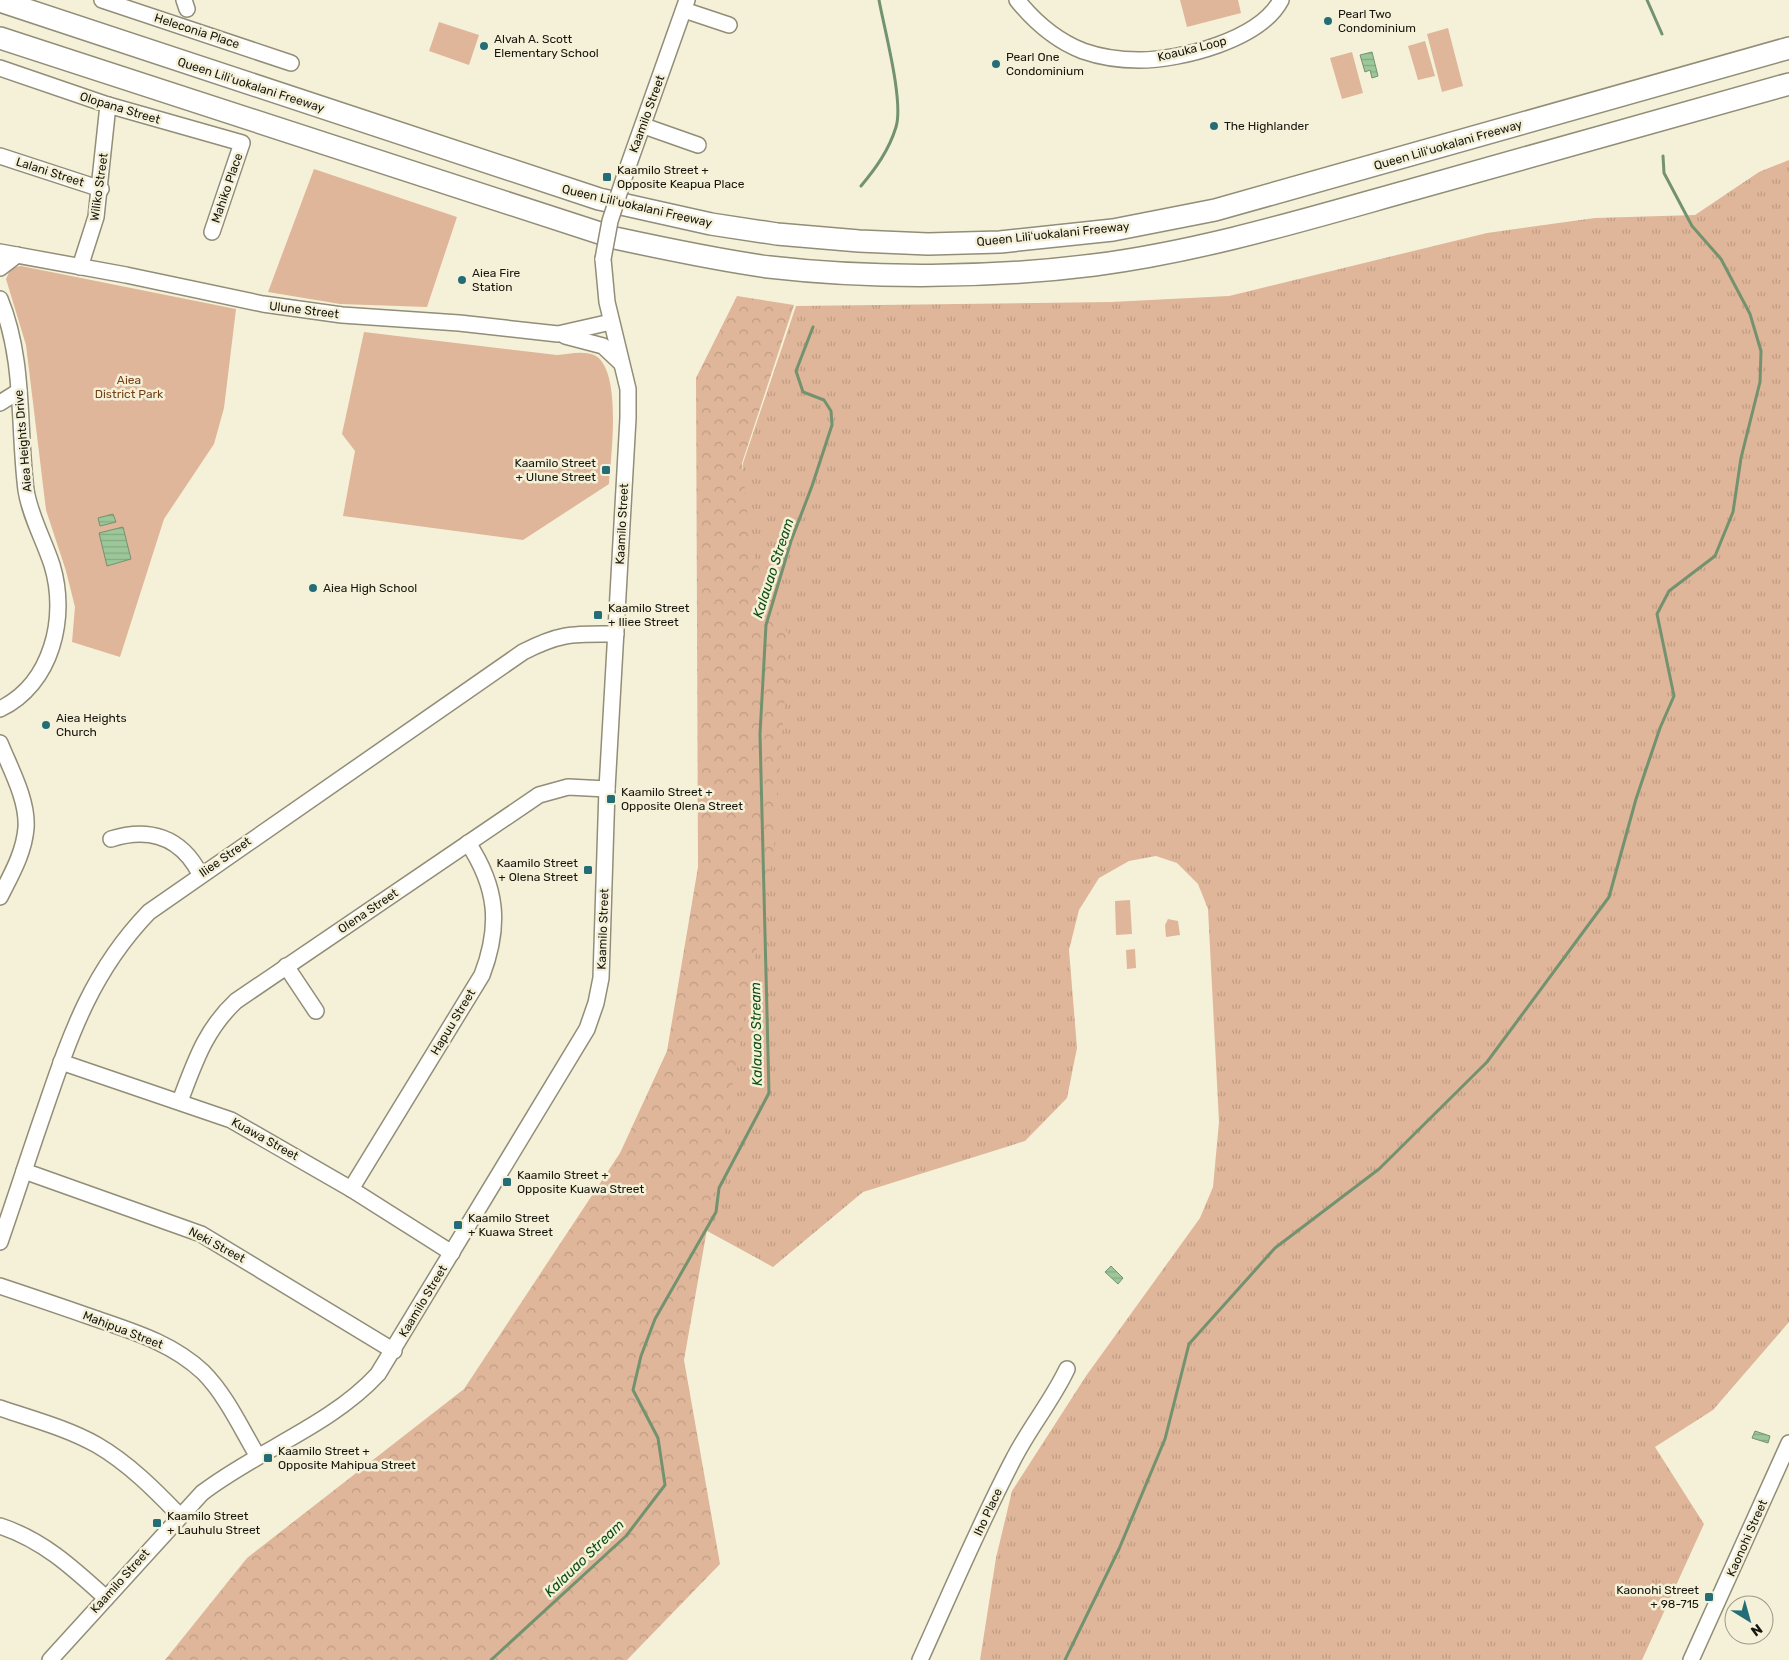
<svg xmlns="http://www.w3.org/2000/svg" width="1789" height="1660" viewBox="0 0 1789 1660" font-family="Rubik,sans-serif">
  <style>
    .grass { fill: url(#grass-tufts) }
    .forest { fill: url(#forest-crowns) }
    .park { fill: #dfb699 }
    .water { fill: url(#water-rules); stroke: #73926f }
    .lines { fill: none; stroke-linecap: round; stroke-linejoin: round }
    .stream { stroke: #73926f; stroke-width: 3 }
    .minor-casing { stroke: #918d77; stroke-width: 18 }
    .highway-casing { stroke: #918d77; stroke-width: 24 }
    .minor { stroke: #fff; stroke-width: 15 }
    .highway { stroke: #fff; stroke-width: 21 }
    .minor-bridge-casing { stroke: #918d77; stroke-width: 18; stroke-linecap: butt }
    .minor-bridge { stroke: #fff; stroke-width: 15 }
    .poi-dot { fill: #246d77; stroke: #f5f1d9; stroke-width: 2 }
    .labels { text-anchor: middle; stroke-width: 5; stroke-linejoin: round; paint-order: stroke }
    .poi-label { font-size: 12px; fill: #17160d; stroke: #f5f1d9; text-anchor: start }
    .street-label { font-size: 12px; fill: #17160d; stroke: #f5f1d9 }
    .park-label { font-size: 12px; fill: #744218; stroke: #f5f1d9 }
    .water-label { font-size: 14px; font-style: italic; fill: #105014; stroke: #f5f1d9 }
  </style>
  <defs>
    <pattern id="grass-tufts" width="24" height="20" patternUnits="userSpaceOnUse" patternTransform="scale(1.25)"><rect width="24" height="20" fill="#dfb699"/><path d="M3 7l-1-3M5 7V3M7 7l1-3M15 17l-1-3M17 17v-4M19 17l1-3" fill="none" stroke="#bf9c83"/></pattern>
    <pattern id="forest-crowns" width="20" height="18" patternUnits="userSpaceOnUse" patternTransform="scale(1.25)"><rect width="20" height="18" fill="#dfb699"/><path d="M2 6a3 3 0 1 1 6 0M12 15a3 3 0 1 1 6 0" fill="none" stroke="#bf9c83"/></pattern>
    <pattern id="water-rules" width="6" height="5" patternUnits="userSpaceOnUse" patternTransform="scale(1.25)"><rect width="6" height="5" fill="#9bc799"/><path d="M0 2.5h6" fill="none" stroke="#85aa83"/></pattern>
  </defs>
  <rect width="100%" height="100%" fill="#f5f1d9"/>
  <path class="grass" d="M1789,160V1322L1713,1410L1655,1447L1704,1524L1642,1660H980L996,1558L1012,1491L1086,1376L1200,1218L1213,1187L1219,1122L1208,909L1198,884L1177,863L1156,856L1129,861L1099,878L1079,910L1069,950L1077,1048L1067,1098L1025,1141L863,1192L773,1267L676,1214L705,1028L743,463L796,306L1111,302L1229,296L1487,233L1595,218L1695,215L1759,172Z"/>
  <path class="forest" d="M737,296L794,305L742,463L751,549L789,637L774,849L684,1360L720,1564L627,1660H165L247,1558L464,1389L620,1153L667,1051L698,867L696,378Z"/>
  <g class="park">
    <path d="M1180,0H1238L1241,13L1187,27Z"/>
    <path d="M439,22L479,35L469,65L429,51Z"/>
    <path d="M1448,28L1463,86L1442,92L1427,34Z"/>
    <path d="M1425,41L1435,76L1418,80L1408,46Z"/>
    <path d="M1352,52L1363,93L1342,99L1330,58Z"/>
    <path d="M314,169L457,217L427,307L340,304L268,292Z"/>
    <path d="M21,266L236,309L224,408L214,444L164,519L120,657L72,642L75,607L66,571L46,510L26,345L6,279L11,268Z"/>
    <path d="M364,332L557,355C568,354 586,350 596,356C622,373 611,456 609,484L523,540L343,516L355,451L342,434Z"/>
    <path d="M1130,900L1132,934L1116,935L1115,901Z"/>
    <path d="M1168,919L1178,921L1180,935L1166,937L1165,925Z"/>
    <path d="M1135,949L1136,968L1127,969L1126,950Z"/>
  </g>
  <g class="water">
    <path d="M1372,52L1378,76L1372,78L1370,70L1365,72L1360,55Z"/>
    <path d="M113,514L116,522L100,526L98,518Z"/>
    <path d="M123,527L131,559L107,566L99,533Z"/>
    <path d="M1111,1266L1123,1278L1118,1284L1105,1272Z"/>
    <path d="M1755,1431L1770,1436L1768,1443L1752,1438Z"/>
  </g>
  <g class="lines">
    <g class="stream">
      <path d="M1647,0L1662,34"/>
      <path d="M861,186C876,168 889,150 896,127C904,101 884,28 879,0"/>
      <path d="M491,1660L626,1536L665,1485L658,1438L633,1390L641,1356L655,1319L716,1212L719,1188L769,1093L760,734L766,625L791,541L812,486L832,425L831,411L824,400L803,392L796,371L813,327"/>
      <path d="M1065,1660L1119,1549L1165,1439L1189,1344L1275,1248L1379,1169L1487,1062L1609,897L1636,799L1660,728L1674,696L1657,614L1669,591L1715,556L1733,512L1741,458L1760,382L1761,351L1750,314L1721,259L1692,226L1664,173L1663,156"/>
    </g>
    <g class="minor-casing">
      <g id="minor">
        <path d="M102,0L291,63"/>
        <path d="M184,0L187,9"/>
        <path d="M1017,0C1034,21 1057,41 1083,51C1100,57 1120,60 1139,60C1181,60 1260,40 1281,0"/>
        <path d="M684,10L729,25"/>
        <path d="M0,68L108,105L242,143L212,232"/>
        <path d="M644,126L698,145"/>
        <path d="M0,156L101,189"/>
        <path d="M626,172L687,0"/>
        <path d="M0,252L126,275L263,304L342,315L459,323L558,334L611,322"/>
        <path d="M80,267L96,217L108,105"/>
        <path d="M0,268L17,255"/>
        <path d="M0,299C25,360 18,426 26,490C30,516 44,540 52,565C68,617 52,684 0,709"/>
        <path d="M565,336L603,346L621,363"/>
        <path d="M0,403L19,391"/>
        <path d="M0,743C10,768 28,800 26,828C24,853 11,875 0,897"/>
        <path d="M111,839C149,827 181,837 200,874"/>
        <path d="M286,966L316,1011"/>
        <path d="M61,1062L231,1120L351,1189L452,1253"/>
        <path d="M180,1101C195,1062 205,1030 236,1001L539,795L568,787L607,789"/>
        <path d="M24,1171L201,1234L394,1351"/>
        <path d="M351,1189L482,975C501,925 497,887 468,843"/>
        <path d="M0,1242C15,1199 29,1155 44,1112C70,1036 91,972 149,912L523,652C562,632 574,634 616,634"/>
        <path d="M0,1286C30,1296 60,1306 91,1317C131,1331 171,1342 203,1372C226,1395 241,1428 257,1455"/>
        <path d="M0,1408C32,1419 67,1428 97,1445C128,1463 155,1490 179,1515"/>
        <path d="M0,1526C43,1540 73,1568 106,1598"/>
        <path d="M50,1660L202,1493C258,1450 330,1426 378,1374L587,1029L596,1003L601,978L607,789L628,418V389L607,302L603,259"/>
        <path d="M920,1660C950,1594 979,1525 1013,1460C1029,1428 1052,1401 1067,1369"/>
        <path d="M1691,1660L1789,1443"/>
      </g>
    </g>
    <g class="highway-casing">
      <g id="highway">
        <path d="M0,1L599,199L711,224L777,234L859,241L928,244L1000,242L1113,230L1215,210L1789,48"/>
        <path d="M0,38L615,238C666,249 717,260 769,267C872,279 991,278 1094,265C1202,251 1307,219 1411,190C1537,155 1663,119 1789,84"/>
      </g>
    </g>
    <use href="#minor" class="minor"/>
    <use href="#highway" class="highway"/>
    <g class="minor-bridge-casing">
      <path id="minor-bridge" d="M603,259L610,221L626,172"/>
    </g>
    <use href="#minor-bridge" class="minor-bridge"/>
  </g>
  <g class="poi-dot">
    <circle cx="1328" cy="21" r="5"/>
    <circle cx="484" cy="46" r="5"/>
    <circle cx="996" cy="64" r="5"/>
    <circle cx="1214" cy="126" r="5"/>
    <rect x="602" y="172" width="10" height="10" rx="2.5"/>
    <circle cx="462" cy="280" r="5"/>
    <rect x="601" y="465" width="10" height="10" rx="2.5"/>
    <circle cx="313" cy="588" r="5"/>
    <rect x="593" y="610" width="10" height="10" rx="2.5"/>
    <circle cx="46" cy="725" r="5"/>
    <rect x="606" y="794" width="10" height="10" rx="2.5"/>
    <rect x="583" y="865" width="10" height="10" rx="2.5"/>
    <rect x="502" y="1177" width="10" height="10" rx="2.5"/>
    <rect x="453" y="1220" width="10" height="10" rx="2.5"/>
    <rect x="263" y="1453" width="10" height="10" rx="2.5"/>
    <rect x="152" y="1518" width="10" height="10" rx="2.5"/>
    <rect x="1704" y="1592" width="10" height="10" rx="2.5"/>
  </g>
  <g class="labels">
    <g class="poi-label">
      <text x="1338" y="18">Pearl Two<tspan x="1338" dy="14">Condominium</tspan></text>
      <text x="494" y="43">Alvah A. Scott<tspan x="494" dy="14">Elementary School</tspan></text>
      <text x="1006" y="61">Pearl One<tspan x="1006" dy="14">Condominium</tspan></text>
      <text x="1224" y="130">The Highlander</text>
      <text x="617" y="174">Kaamilo Street +<tspan x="617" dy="14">Opposite Keapua Place</tspan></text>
      <text x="472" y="277">Aiea Fire<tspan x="472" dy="14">Station</tspan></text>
      <text x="596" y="467" text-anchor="end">Kaamilo Street<tspan x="596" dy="14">+ Ulune Street</tspan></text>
      <text x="323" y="592">Aiea High School</text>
      <text x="608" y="612">Kaamilo Street<tspan x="608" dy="14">+ Iliee Street</tspan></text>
      <text x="56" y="722">Aiea Heights<tspan x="56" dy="14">Church</tspan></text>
      <text x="621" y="796">Kaamilo Street +<tspan x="621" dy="14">Opposite Olena Street</tspan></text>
      <text x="578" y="867" text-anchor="end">Kaamilo Street<tspan x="578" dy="14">+ Olena Street</tspan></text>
      <text x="517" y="1179">Kaamilo Street +<tspan x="517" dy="14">Opposite Kuawa Street</tspan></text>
      <text x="468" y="1222">Kaamilo Street<tspan x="468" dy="14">+ Kuawa Street</tspan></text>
      <text x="278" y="1455">Kaamilo Street +<tspan x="278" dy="14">Opposite Mahipua Street</tspan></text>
      <text x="167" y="1520">Kaamilo Street<tspan x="167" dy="14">+ Lauhulu Street</tspan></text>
      <text x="1699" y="1594" text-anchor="end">Kaonohi Street<tspan x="1699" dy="14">+ 98-715</tspan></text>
    </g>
    <g class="street-label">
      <text transform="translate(197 31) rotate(18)" y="4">Heleconia Place</text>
      <text transform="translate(1192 49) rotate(-14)" y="4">Koauka Loop</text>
      <text transform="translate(251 85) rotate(18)" y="4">Queen Liliʻuokalani Freeway</text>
      <text transform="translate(120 108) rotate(17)" y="4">Olopana Street</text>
      <text transform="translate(647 114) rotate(-70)" y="4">Kaamilo Street</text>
      <text transform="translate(1448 145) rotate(-16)" y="4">Queen Liliʻuokalani Freeway</text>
      <text transform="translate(50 172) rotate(18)" y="4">Lalani Street</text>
      <text transform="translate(99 187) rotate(-82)" y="4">Wiliko Street</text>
      <text transform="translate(227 188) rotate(-71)" y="4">Mahiko Place</text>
      <text transform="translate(637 206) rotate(13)" y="4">Queen Liliʻuokalani Freeway</text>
      <text transform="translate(1053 234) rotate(-6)" y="4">Queen Liliʻuokalani Freeway</text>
      <text transform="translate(304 310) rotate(7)" y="4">Ulune Street</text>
      <text transform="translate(23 441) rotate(-95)" y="4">Aiea Heights Drive</text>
      <text transform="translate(622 524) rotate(-87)" y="4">Kaamilo Street</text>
      <text transform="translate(225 857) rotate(-35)" y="4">Iliee Street</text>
      <text transform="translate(368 911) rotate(-34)" y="4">Olena Street</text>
      <text transform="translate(603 929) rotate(-88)" y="4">Kaamilo Street</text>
      <text transform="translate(453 1022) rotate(-59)" y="4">Hapuu Street</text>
      <text transform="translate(265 1139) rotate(29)" y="4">Kuawa Street</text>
      <text transform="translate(217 1245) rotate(28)" y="4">Neki Street</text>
      <text transform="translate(423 1301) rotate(-59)" y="4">Kaamilo Street</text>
      <text transform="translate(123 1330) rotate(21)" y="4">Mahipua Street</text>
      <text transform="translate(988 1512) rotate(-65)" y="4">Iho Place</text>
      <text transform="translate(1747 1538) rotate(-66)" y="4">Kaonohi Street</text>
      <text transform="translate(120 1581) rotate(-48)" y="4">Kaamilo Street</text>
    </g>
    <g class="park-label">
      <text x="129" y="384">Aiea<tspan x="129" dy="14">District Park</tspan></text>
    </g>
    <g class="water-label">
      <text transform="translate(773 568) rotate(-72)" y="5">Kalauao Stream</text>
      <text transform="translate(756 1034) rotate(-91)" y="5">Kalauao Stream</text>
      <text transform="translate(584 1558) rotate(-44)" y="5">Kalauao Stream</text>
    </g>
  </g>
  <g transform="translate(1749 1620) rotate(143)"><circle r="24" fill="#f5f1d9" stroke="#9c9987"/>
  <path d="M0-4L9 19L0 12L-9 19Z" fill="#246d77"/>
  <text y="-8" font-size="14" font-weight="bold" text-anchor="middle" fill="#17160d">N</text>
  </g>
</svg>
